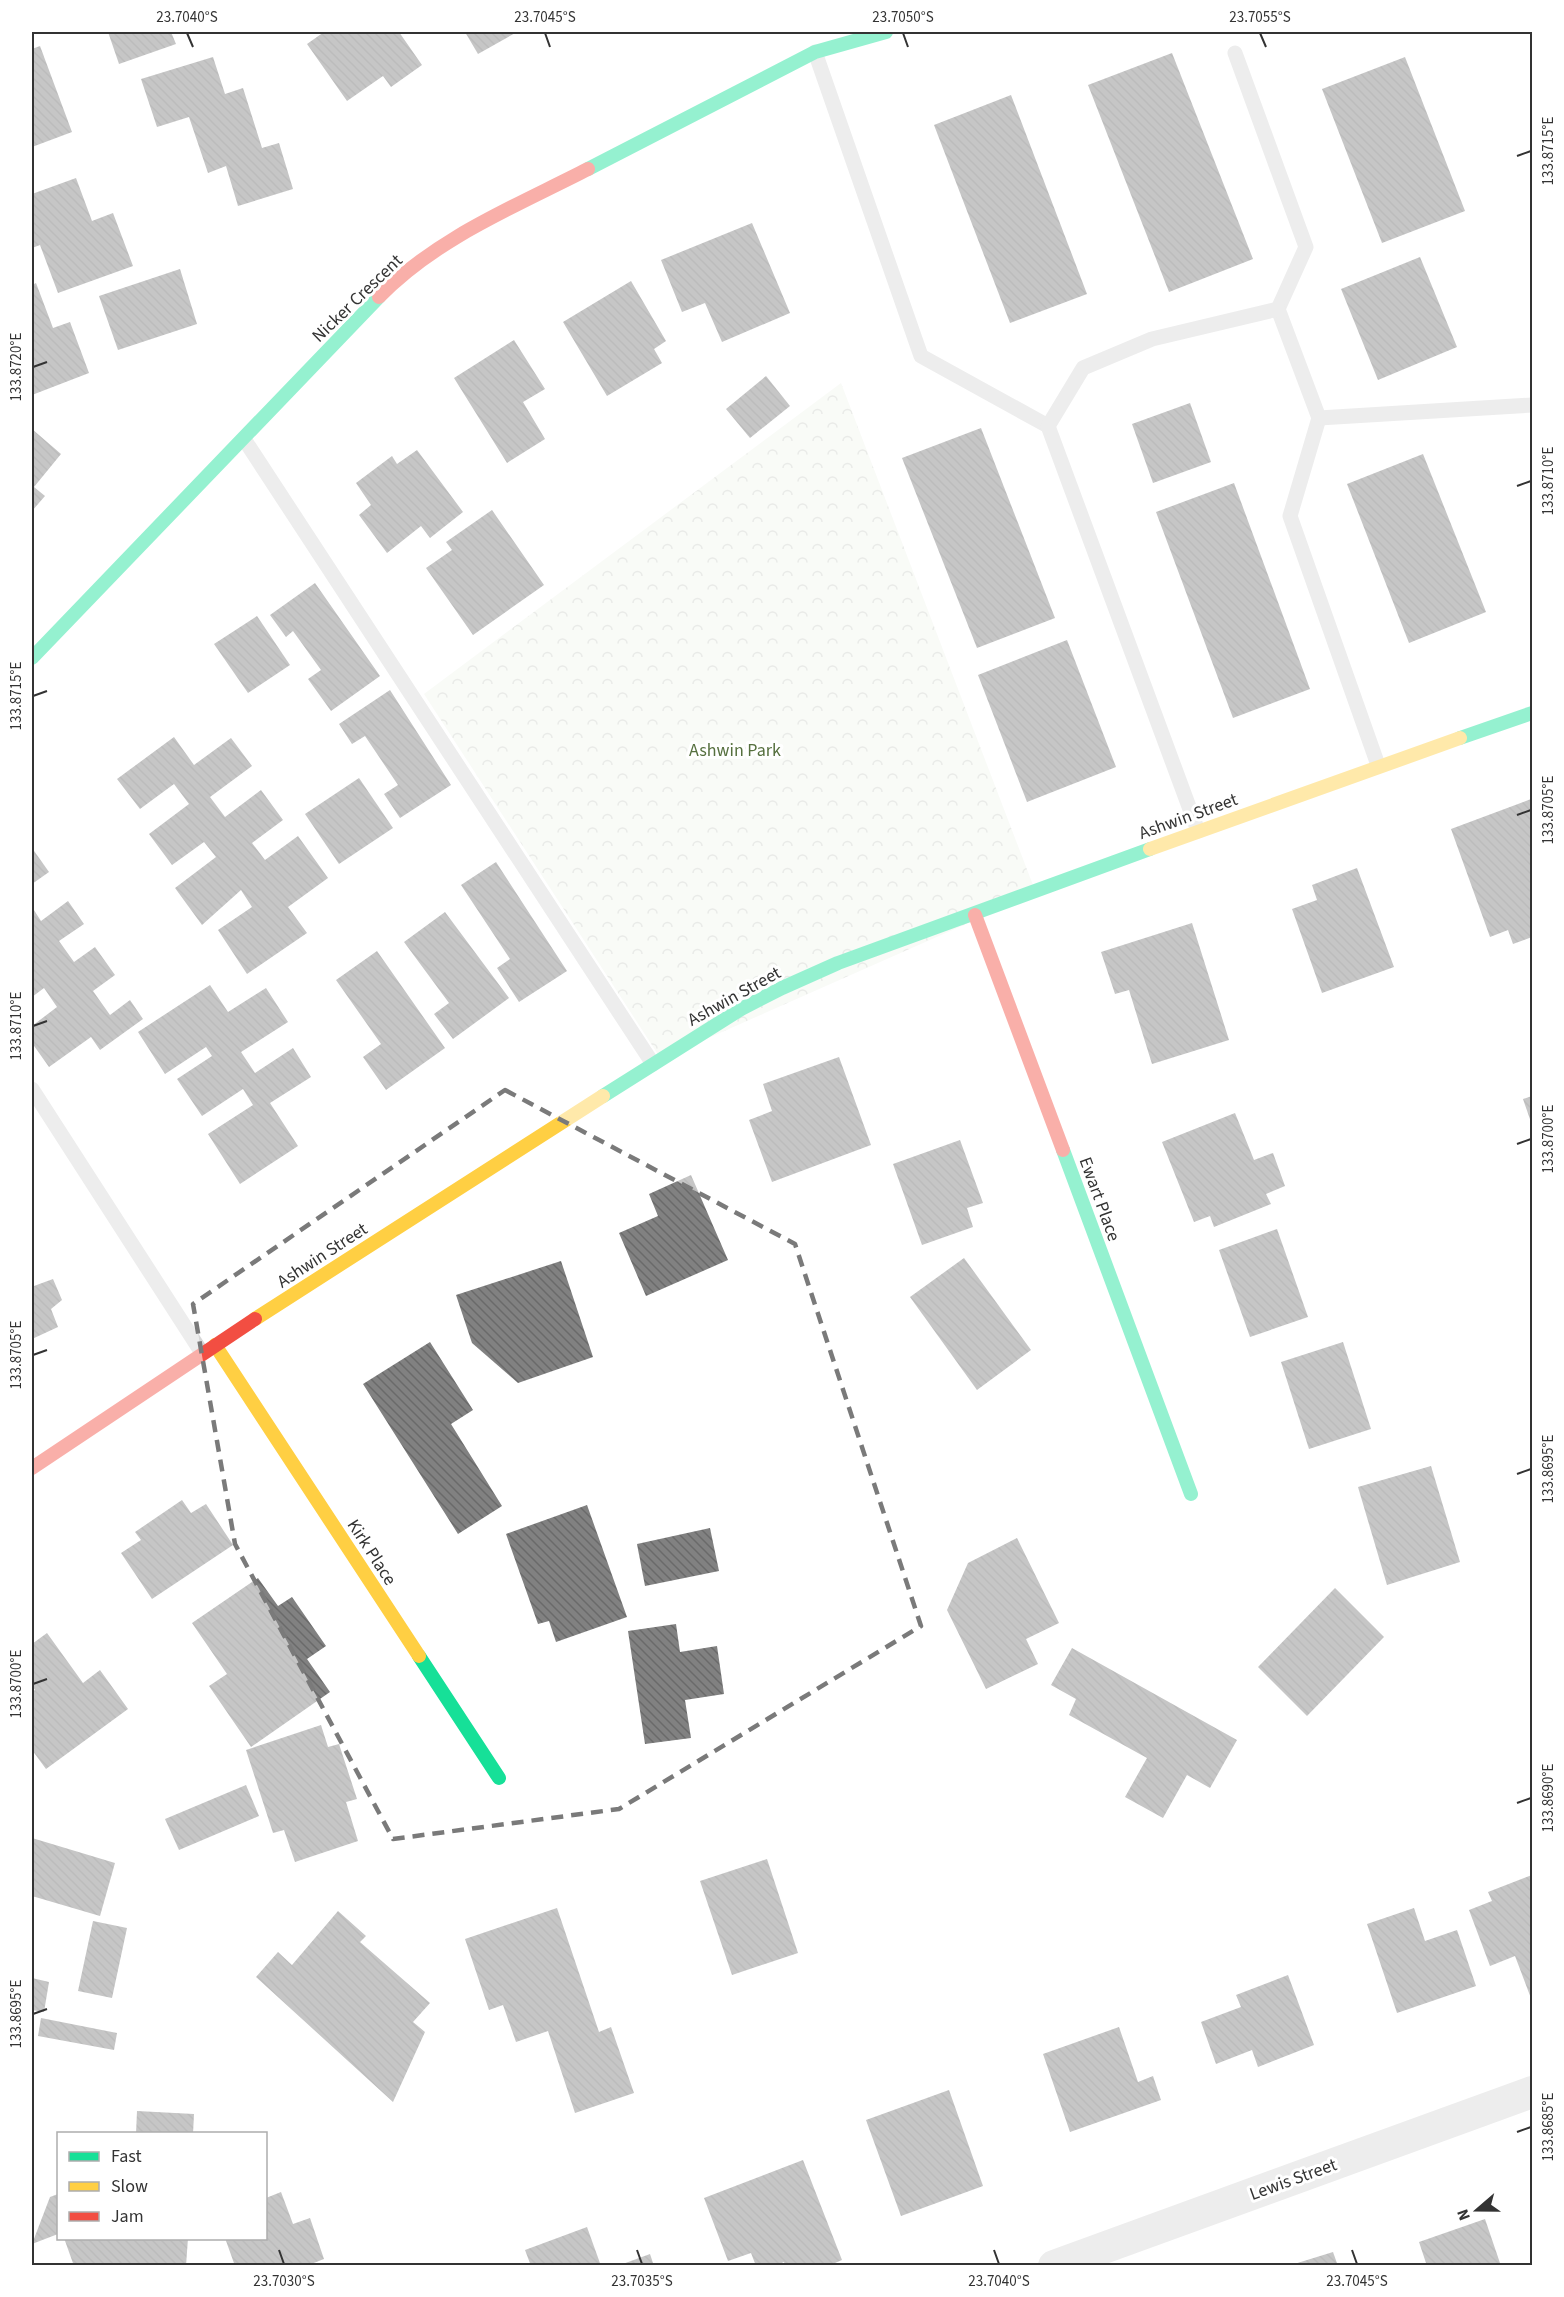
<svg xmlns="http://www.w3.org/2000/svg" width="1564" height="2297" viewBox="0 0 1564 2297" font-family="'Source Sans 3',sans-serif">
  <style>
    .forest { fill: url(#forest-crowns) }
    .building { fill: url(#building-back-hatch) }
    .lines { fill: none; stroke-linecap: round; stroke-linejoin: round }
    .lane { stroke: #d7d7d7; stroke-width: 15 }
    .street { stroke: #d7d7d7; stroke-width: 32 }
    .fast { stroke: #16e098; stroke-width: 14 }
    .slow { stroke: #ffcf43; stroke-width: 14 }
    .jam { stroke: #f24e42; stroke-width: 14 }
    .marked { fill: none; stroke: #7a7a7a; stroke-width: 4.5; stroke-dasharray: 12 8; stroke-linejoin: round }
    .ticks { fill: none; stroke: #333; stroke-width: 2 }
    .labels { text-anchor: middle; stroke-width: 6; stroke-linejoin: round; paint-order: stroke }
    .street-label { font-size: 18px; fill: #333; stroke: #fff }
    .park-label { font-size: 18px; fill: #56703f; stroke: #fff }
    .neatline { fill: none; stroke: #333; stroke-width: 2 }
    .ticks-label { font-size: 15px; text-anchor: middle; fill: #333 }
  </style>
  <defs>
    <pattern id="forest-crowns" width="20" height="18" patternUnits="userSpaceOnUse" patternTransform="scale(1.5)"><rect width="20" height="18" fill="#f1f5ed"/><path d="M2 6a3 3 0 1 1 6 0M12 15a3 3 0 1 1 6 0" fill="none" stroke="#cfd2cc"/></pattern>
    <pattern id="building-back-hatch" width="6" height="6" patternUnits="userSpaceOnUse" patternTransform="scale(1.5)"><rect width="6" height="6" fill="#818181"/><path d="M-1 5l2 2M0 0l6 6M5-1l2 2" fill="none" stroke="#6a6a6a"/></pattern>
  </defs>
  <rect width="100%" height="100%" fill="#fff"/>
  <path class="forest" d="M841,383L1036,893L661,1059L424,694Z"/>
  <g class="building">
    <path d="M108,32H171L176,44L119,64Z"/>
    <path d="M324,32H399L422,65L391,87L383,76L347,101L307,44Z"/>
    <path d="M465,32H517L478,54Z"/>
    <path d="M40,46L72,132L32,147V49Z"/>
    <path d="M1172,53L1253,259L1169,292L1088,85Z"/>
    <path d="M213,57L225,94L243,88L262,148L279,143L293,189L238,206L226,166L208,173L189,117L157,127L141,79Z"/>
    <path d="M1405,57L1465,211L1382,243L1322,89Z"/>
    <path d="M1011,95L1087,294L1010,323L934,125Z"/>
    <path d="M76,178L92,221L113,213L133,266L58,293L40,245L32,248V194Z"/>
    <path d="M752,223L790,313L722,342L705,303L682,312L661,260Z"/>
    <path d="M1420,257L1457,347L1378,380L1341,289Z"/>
    <path d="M180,269L197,324L118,350L99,296Z"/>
    <path d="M631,281L666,341L654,349L662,363L607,396L563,322Z"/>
    <path d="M36,283L53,328L70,322L89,373L32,395V285Z"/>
    <path d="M514,340L545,389L523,402L545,439L507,463L454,378Z"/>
    <path d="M766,376L790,406L750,438L726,409Z"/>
    <path d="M1190,403L1211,462L1153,483L1132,424Z"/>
    <path d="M981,428L1055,618L977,648L902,458Z"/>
    <path d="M32,429L61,454L34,487L45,496L32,511Z"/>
    <path d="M417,450L463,512L430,538L421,526L387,553L359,515L371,505L356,483L392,456L397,464Z"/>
    <path d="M1423,454L1486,612L1409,643L1347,484Z"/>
    <path d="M1234,483L1310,689L1233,718L1156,512Z"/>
    <path d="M492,510L544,585L473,635L426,568L452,550L446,542Z"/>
    <path d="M315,583L380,676L331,711L308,679L321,670L293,631L286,637L270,615Z"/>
    <path d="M257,616L290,665L248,693L214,644Z"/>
    <path d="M1067,640L1116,767L1027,802L978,675Z"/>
    <path d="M390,690L451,785L400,818L384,794L398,785L365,736L352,744L339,724Z"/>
    <path d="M174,737L194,765L231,738L252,766L210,797L225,817L261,790L283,820L252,843L265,860L298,836L328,878L288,907L307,933L247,974L218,930L252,907L241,890L202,925L175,888L216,857L204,842L172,865L149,834L189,804L174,784L140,809L117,779Z"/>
    <path d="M359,778L393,828L339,864L305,814Z"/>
    <path d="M1531,799L1532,937L1513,944L1508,930L1490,937L1451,829Z"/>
    <path d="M32,848L49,872L32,884Z"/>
    <path d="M496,862L567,971L519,1002L497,968L510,959L461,885Z"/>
    <path d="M1357,868L1394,967L1322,993L1292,909L1317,900L1312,885Z"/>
    <path d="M68,901L84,924L59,941L74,962L95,947L115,975L93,991L110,1015L130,1000L143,1019L100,1050L91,1037L49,1067L32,1043V1026L57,1007L44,988L32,997V907L41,921Z"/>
    <path d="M445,912L509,998L453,1039L434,1014L449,1003L404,942Z"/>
    <path d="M1192,923L1229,1040L1152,1064L1129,990L1115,994L1101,952Z"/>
    <path d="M377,951L445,1048L386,1090L363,1057L381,1044L336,980Z"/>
    <path d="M210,985L228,1012L266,988L288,1022L241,1052L255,1073L293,1048L311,1077L270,1103L298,1146L240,1184L208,1134L253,1105L243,1089L202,1116L177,1079L212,1056L206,1047L165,1074L138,1032Z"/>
    <path d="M839,1057L871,1145L772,1182L749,1120L772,1111L763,1084Z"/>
    <path d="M1532,1096V1125L1523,1099Z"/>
    <path d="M1235,1113L1254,1160L1273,1153L1285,1186L1266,1194L1271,1204L1214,1227L1210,1216L1194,1222L1162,1142Z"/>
    <path d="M960,1140L983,1203L967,1208L973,1227L922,1245L893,1164Z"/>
    <path d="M691,1175L728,1260L646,1296L619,1233L658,1216L649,1194Z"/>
    <path d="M1277,1229L1308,1317L1250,1337L1219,1250Z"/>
    <path d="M964,1258L1031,1350L977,1390L910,1297Z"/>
    <path d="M561,1261L593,1357L518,1383L472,1343L456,1295Z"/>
    <path d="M53,1279L62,1300L51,1309L58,1327L32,1339V1280L34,1286Z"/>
    <path d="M430,1342L473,1410L451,1424L502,1506L458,1534L363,1384Z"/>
    <path d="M1343,1342L1371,1429L1309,1449L1281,1362Z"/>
    <path d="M1431,1466L1460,1562L1387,1585L1358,1487Z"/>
    <path d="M182,1500L191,1513L206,1504L233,1545L152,1599L121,1553L141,1540L135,1532Z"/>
    <path d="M587,1505L627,1617L556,1642L549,1621L538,1624L506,1534Z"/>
    <path d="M710,1528L719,1571L645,1586L637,1544Z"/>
    <path d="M1017,1538L1059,1623L1026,1639L1038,1664L986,1689L947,1610L968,1563Z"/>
    <path d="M258,1578L278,1606L292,1597L326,1646L307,1659L330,1692L251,1747L209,1686L227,1674L192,1623Z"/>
    <path d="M1335,1588L1384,1637L1307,1716L1258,1667Z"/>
    <path d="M676,1624L680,1652L717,1646L724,1694L685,1700L691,1738L645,1744L628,1631Z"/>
    <path d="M47,1633L83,1683L100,1670L128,1709L46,1769L32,1750V1692L35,1690L32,1685V1644Z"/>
    <path d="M1072,1648L1237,1740L1210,1788L1187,1775L1163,1818L1125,1797L1147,1758L1069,1715L1076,1699L1051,1685Z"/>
    <path d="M321,1725L328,1747L339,1744L357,1799L346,1802L358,1841L295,1862L284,1830L273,1833L246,1750Z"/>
    <path d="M246,1785L259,1816L179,1850L165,1819Z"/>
    <path d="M32,1838L115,1863L100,1916L32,1896Z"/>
    <path d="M767,1859L798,1953L732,1975L700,1881Z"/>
    <path d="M1532,1875V2001L1515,1956L1490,1966L1469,1910L1492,1901L1488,1892Z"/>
    <path d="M557,1908L599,2032L611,2027L634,2093L575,2113L548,2031L516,2042L503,2005L489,2010L465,1939Z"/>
    <path d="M1414,1908L1425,1941L1457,1930L1476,1986L1397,2013L1367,1924Z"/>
    <path d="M338,1911L366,1936L360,1942L430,2003L413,2022L425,2032L393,2102L256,1977L278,1952L292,1965Z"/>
    <path d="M93,1921L127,1928L112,1998L78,1991Z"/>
    <path d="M1288,1975L1314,2045L1258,2067L1252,2050L1216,2064L1201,2022L1241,2007L1236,1995Z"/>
    <path d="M32,1978L49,1982L44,2012L32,2010Z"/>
    <path d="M41,2018L117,2033L114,2050L38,2036Z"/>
    <path d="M1119,2027L1138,2082L1153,2076L1161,2100L1070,2132L1043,2054Z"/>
    <path d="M949,2090L983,2186L901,2216L866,2120Z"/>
    <path d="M137,2111L194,2114L193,2134H136Z"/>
    <path d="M803,2160L842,2260L828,2266H785L784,2262L775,2266H756L751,2253L728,2261L704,2198Z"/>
    <path d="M281,2192L293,2224L310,2218L324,2259L306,2266H235L225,2238H266V2198Z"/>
    <path d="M58,2194V2234L32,2244L50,2197Z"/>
    <path d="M1485,2219L1501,2266H1427L1419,2242Z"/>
    <path d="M587,2227L601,2266H531L525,2250Z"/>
    <path d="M64,2238H188L186,2266H74Z"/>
    <path d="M1333,2252L1338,2266H1291V2265Z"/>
    <path d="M650,2254L654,2266H620V2265Z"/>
  </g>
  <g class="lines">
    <g class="lane">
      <path d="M815,52L921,356L1048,426L1198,831"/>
      <path d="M1235,53L1306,247L1278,309L1319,418L1290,516L1378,765"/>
      <path d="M1319,418L1532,405"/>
      <path d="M1048,426L1083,368L1152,339L1278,309"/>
      <path d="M244,439L653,1064"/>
      <path d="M32,1089L202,1353"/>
    </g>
    <path class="street" d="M1054,2266L1532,2092"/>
    <g class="fast">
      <path d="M588,169L815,52L886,32"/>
      <path d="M32,658L379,297"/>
      <path d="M1460,738L1532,713"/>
      <path d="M603,1096L741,1009L782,988L838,963L1150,849"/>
      <path d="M1063,1150L1191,1494"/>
      <path d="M419,1656L499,1778"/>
    </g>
    <g class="slow">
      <path d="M1150,849L1460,738"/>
      <path d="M255,1319L603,1096"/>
      <path d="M215,1345L419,1656"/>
    </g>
    <g class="jam">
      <path d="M379,297C436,238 516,206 588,169"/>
      <path d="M975,915L1063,1150"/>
      <path d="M32,1468L255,1319"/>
    </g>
  </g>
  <path d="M0 0H1564V2297H0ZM505,1090L795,1244L921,1626L619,1809L393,1839L235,1544L193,1304Z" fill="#fff" fill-opacity=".55" fill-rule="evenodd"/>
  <path class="marked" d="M505,1090L795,1244L921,1626L619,1809L393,1839L235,1544L193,1304Z"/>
  <path class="ticks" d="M187,33L193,47M545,33L550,47M903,33L908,47M1260,33L1266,47M1517,156L1531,151M33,367L47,362M1517,486L1531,481M33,696L47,691M1517,815L1531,810M33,1026L47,1021M1517,1144L1531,1139M33,1355L47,1350M1517,1474L1531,1469M33,1684L47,1679M1517,1803L1531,1798M33,2014L47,2009M1517,2132L1531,2127M279,2250L284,2264M637,2250L642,2264M994,2250L999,2264M1352,2250L1357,2264"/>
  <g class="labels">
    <g class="street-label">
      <text transform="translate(357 298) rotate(-44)" y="6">Nicker Crescent</text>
      <text transform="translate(1188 816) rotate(-20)" y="6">Ashwin Street</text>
      <text transform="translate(734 996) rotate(-29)" y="6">Ashwin Street</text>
      <text transform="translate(1100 1199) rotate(70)" y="6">Ewart Place</text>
      <text transform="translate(322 1255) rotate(-33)" y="6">Ashwin Street</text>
      <text transform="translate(372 1552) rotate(57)" y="6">Kirk Place</text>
      <text transform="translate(1293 2179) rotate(-20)" y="6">Lewis Street</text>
    </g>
    <g class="park-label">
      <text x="735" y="756">Ashwin Park</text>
    </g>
  </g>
  <rect width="1564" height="2297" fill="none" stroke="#ffffff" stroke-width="66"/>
  <rect x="57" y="2132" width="210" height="108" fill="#ffffff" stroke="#adadad" stroke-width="1.5"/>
  <rect x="69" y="2152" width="30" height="9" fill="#16e098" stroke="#adadad" stroke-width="1.5"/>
  <text x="111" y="2162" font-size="18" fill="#333333">Fast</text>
  <rect x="69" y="2182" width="30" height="9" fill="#ffcf43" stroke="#adadad" stroke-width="1.5"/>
  <text x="111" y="2192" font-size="18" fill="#333333">Slow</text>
  <rect x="69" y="2212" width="30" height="9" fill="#f24e42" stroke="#adadad" stroke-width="1.5"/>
  <text x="111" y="2222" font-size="18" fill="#333333">Jam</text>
  <g transform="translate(1477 2210) rotate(250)" stroke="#ffffff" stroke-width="4.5" paint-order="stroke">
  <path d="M0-4.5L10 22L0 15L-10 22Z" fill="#333333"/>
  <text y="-9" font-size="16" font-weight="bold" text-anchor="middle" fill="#333333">N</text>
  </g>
  <rect x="33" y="33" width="1498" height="2231" class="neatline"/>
  <g class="ticks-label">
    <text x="187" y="22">23.7040°S</text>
    <text x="545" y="22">23.7045°S</text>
    <text x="903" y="22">23.7050°S</text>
    <text x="1260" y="22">23.7055°S</text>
    <text transform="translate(1548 151) rotate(-90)" y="5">133.8715°E</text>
    <text transform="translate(16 367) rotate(-90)" y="5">133.8720°E</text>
    <text transform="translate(1548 481) rotate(-90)" y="5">133.8710°E</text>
    <text transform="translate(16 696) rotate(-90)" y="5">133.8715°E</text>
    <text transform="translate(1548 810) rotate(-90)" y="5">133.8705°E</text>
    <text transform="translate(16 1026) rotate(-90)" y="5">133.8710°E</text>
    <text transform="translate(1548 1139) rotate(-90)" y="5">133.8700°E</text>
    <text transform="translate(16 1355) rotate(-90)" y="5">133.8705°E</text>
    <text transform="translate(1548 1469) rotate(-90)" y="5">133.8695°E</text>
    <text transform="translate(16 1684) rotate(-90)" y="5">133.8700°E</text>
    <text transform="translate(1548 1798) rotate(-90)" y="5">133.8690°E</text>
    <text transform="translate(16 2014) rotate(-90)" y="5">133.8695°E</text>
    <text transform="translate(1548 2127) rotate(-90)" y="5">133.8685°E</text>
    <text x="284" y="2286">23.7030°S</text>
    <text x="642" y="2286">23.7035°S</text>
    <text x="999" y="2286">23.7040°S</text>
    <text x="1357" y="2286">23.7045°S</text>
  </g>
</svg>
